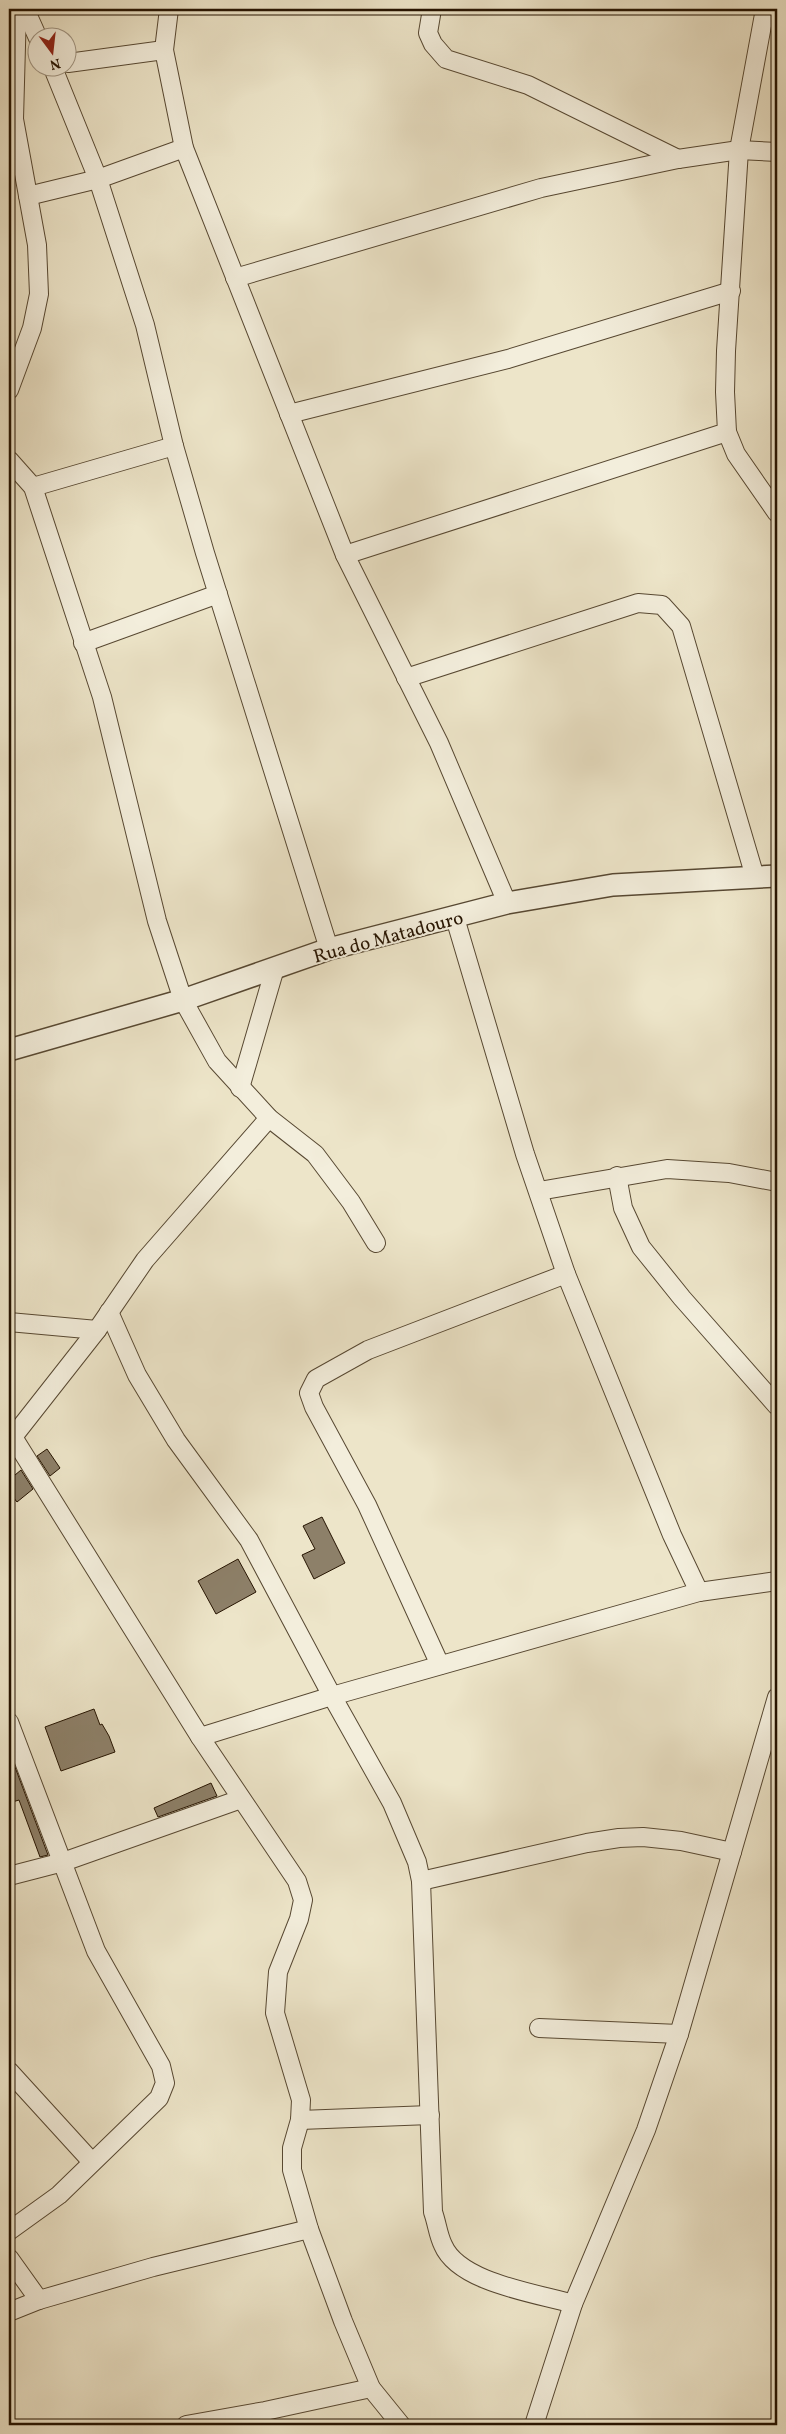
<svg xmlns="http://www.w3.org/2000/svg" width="786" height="2434" viewBox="0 0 786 2434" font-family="Vollkorn,serif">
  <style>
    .building { fill: #8d8069; stroke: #251300 }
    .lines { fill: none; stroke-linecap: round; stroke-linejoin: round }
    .minor-casing { stroke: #574832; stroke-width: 20 }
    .tertiary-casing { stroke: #574832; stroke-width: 24 }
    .minor { stroke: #f3eedc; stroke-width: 18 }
    .tertiary { stroke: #f3eedc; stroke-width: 21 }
    .labels { text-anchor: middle; stroke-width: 4; stroke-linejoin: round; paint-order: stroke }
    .street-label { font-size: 19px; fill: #251300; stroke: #f3eedc }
  </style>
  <rect width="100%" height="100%" fill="#ede5c9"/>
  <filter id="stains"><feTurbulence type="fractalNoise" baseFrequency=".004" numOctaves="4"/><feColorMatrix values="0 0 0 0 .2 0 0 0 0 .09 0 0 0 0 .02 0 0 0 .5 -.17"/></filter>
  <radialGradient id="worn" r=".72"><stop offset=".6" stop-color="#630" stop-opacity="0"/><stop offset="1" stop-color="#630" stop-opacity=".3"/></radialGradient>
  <g class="building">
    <path d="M47,1449L60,1468L50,1476L37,1456Z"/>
    <path d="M21,1470L33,1489L17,1502L9,1492V1480Z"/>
    <path d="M322,1517L345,1563L314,1579L302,1555L315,1549L303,1526Z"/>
    <path d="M238,1559L256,1592L216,1614L198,1581Z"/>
    <path d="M94,1709L100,1725L102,1724L109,1736L115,1752L61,1771L45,1727Z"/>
    <path d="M9,1751L48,1855L40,1857L19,1800L9,1803Z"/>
    <path d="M211,1783L217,1796L158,1817L154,1808Z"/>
  </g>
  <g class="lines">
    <g class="minor-casing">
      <g id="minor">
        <path d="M25,9L38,38"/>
        <path d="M169,9L164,50L184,148L345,555L439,743L507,903"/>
        <path d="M432,9L428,33L433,44L446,59L528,85L678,159"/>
        <path d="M68,63L164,50"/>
        <path d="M53,68L98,179L145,325L174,446L205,553L329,949"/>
        <path d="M28,196L98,179L184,148"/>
        <path d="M235,278L541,188L678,159L739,150L777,152"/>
        <path d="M9,390L32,328L39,294L37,245L14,119L17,9"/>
        <path d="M289,414L508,359L731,291"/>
        <path d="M727,432L736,454L777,513"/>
        <path d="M9,460L33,487L102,697L157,921L183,1000L217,1061L269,1118L315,1154L351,1202L376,1243"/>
        <path d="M33,487L174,446"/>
        <path d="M345,555L727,432L725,392L726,351L739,150L765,9"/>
        <path d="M83,643L218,594"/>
        <path d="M406,678L638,603L662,605L681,626L755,877"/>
        <path d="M455,918L525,1154L566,1274L672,1535L699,1592"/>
        <path d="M240,1088L275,968"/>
        <path d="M617,1176L623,1208L641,1247L682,1298L777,1406"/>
        <path d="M539,1191L667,1169L729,1173L777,1182"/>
        <path d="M109,1312L137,1375L176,1440L249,1540L332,1696L392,1803L417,1862L421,1881L433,2212C437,2223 438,2235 443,2245C459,2283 536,2293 573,2304"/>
        <path d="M9,1322L97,1330"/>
        <path d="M13,1437L200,1737L297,1881L303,1900L299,1919L278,1972L275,2013L301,2100L300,2120L292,2148V2170L309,2229L343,2321L371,2388L401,2425"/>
        <path d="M9,1442L97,1330L145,1260L269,1118"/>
        <path d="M440,1665L367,1505L314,1407L309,1393L316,1379L368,1350L566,1274"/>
        <path d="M9,1722L96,1951L161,2066L165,2083L159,2098L59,2195L9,2231"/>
        <path d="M200,1737L332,1696L699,1592L777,1581"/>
        <path d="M9,1876L63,1862L241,1799"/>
        <path d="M421,1881L587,1843L619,1838L643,1837L681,1841L732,1852"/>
        <path d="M539,2028L679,2034"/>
        <path d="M9,2071L92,2162"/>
        <path d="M300,2120L430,2115"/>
        <path d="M9,2258L39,2300L153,2267L309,2229"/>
        <path d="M9,2312L39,2300"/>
        <path d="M186,2425L265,2411L371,2388"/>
        <path d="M534,2425L573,2304L646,2130L679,2034L777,1697"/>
      </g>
    </g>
    <g class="tertiary-casing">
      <path id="tertiary" d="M9,1050L183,1000L329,949L507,903L613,885L777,876"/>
    </g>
    <use href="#minor" class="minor"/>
    <use href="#tertiary" class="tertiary"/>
  </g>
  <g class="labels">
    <g class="street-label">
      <text transform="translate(388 936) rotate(-15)" y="7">Rua do Matadouro</text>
    </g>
  </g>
  <rect width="786" height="2434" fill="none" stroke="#ede5c9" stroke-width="30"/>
  <rect x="10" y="10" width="766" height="2414" fill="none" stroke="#251300" stroke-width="2.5"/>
  <rect x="15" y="15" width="756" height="2404" fill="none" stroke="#251300"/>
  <g transform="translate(52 52) rotate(165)"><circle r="24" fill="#f3eedc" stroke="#a19684"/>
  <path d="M0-4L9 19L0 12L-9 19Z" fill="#8f2418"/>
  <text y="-8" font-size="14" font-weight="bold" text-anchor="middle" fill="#251300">N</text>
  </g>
  <rect width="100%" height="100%" filter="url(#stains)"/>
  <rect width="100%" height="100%" fill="url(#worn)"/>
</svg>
